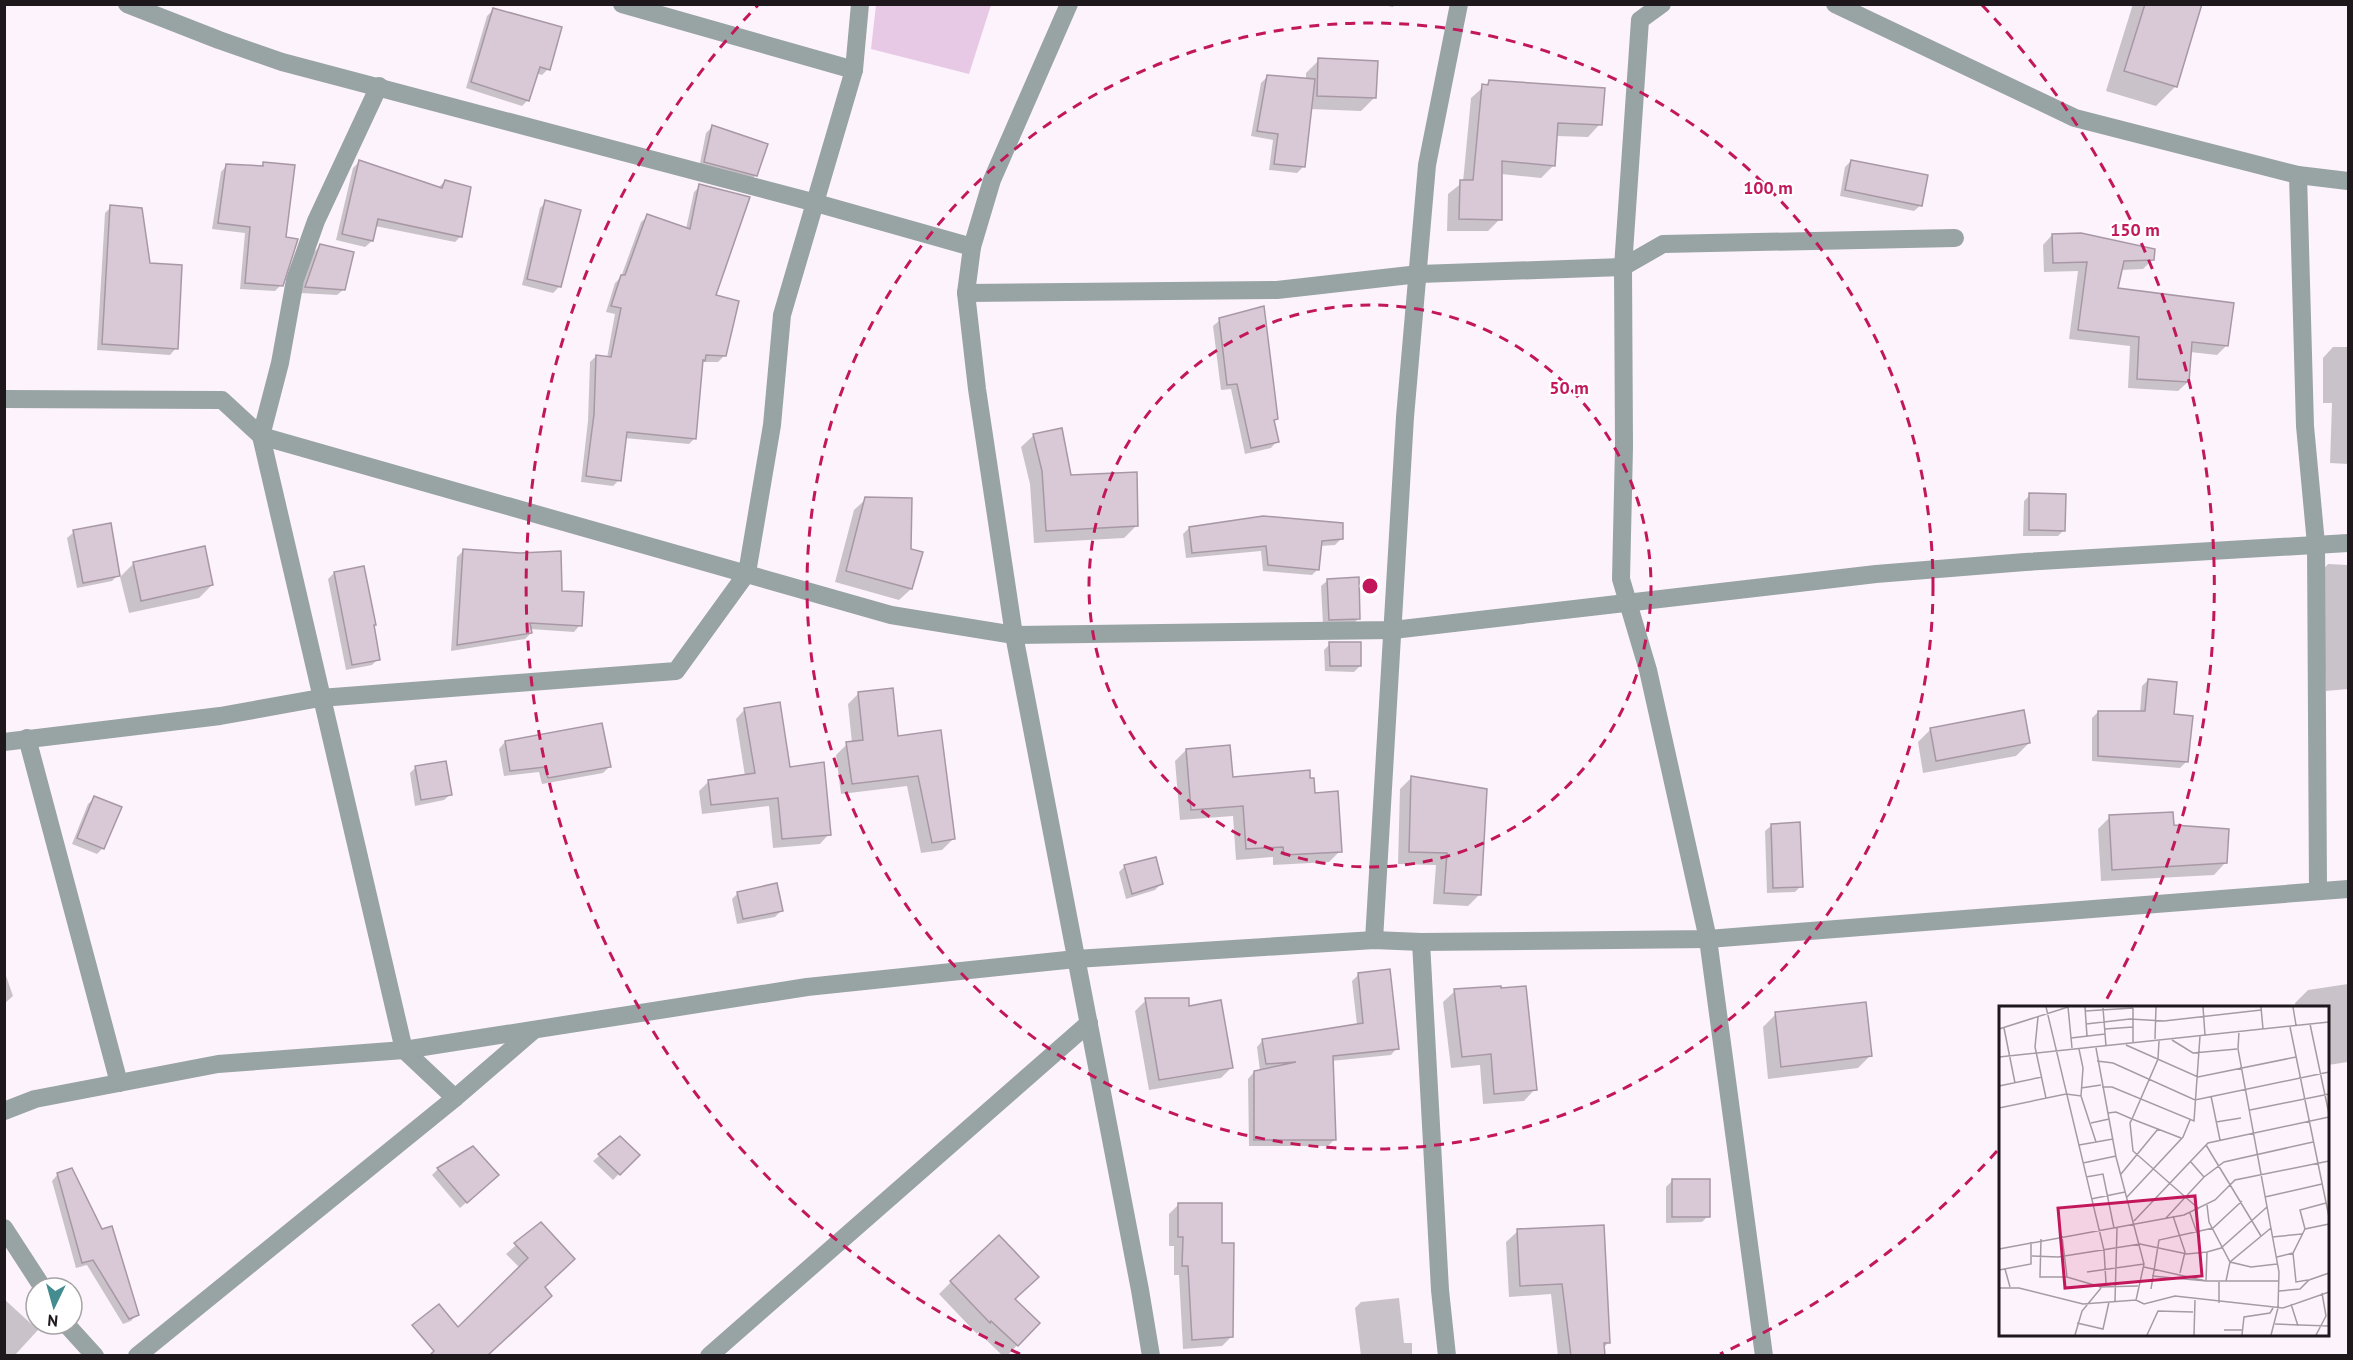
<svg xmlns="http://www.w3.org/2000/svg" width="2353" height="1360" viewBox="0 0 2353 1360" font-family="'PT Sans',sans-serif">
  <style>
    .green { fill: #e8c9e5 }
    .shadow { fill: #0003 }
    .building { fill: #d9c9d7; stroke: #a898a6; stroke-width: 1.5 }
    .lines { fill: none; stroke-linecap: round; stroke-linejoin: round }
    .minor { stroke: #98a3a3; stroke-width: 18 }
    .ring { fill: none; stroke: #c2185b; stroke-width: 3; stroke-dasharray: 10 8 }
    .inset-road { fill: none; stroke: #a49ba3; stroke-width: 1.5 }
    .view { fill: #c2185b; fill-opacity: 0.15; stroke: #c2185b; stroke-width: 3 }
    .inset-edge { fill: none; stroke: #1e181d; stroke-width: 3 }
    .centre { fill: #c2185b; stroke: #fff; stroke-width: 3 }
    .ring-label { font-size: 18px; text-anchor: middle; font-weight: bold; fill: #c2185b; stroke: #fff; stroke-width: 4.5; stroke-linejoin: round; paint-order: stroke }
  </style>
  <rect width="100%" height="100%" fill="#fdf3fc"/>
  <path class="green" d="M876,5H991L969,74L871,49Z"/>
  <g class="shadow">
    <path d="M1378,4H1395L1393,7Z"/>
    <path d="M2133,4H2201L2176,86L2156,106L2106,91Z"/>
    <path d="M493,10L548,69L542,75L536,73L528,100L522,106L466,88L487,16Z"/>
    <path d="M1319,60L1374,98L1361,111L1310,109L1303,167L1297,173L1269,170L1273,140L1251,136L1261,83L1267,77L1306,80V73Z"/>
    <path d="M1489,82L1600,124L1588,137L1556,136L1554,165L1541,178L1501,174L1500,219L1488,231H1447L1448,194L1463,182L1471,98Z"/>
    <path d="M712,127L756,175L749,181L699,168L706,133Z"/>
    <path d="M1851,161L1921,205L1914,211L1840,196L1845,167Z"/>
    <path d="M359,162L439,187L445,181L461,236L455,242L375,226L372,241L365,247L336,240L353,168Z"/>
    <path d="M264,163L284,238L281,285L275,291L240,289L245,233L212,229L221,172L227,165L259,168Z"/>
    <path d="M700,186L724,356L718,362H701L695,438L689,444L624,438L619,480L613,486L581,482L588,421L590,362L596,356L607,358L615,314L606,312L615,283L621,277L641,222L648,216L686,229L694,192Z"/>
    <path d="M546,202L560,286L553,293L522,285L540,208Z"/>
    <path d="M111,207L149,264L176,348L170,355L97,350L105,213Z"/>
    <path d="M2052,235L2153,259L2143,269L2121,270L2117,290L2227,345L2217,355L2190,352L2188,382L2178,391L2128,388L2130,346L2069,339L2078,271L2044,272L2043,245Z"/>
    <path d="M320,246L344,289L337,295L300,293L314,252Z"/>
    <path d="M1220,320L1276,419L1273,422L1277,441L1271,448L1245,454L1231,389L1221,390L1213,326Z"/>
    <path d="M2333,347H2348V464L2330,463L2332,403H2323V358Z"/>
    <path d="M1034,435L1070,477L1137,525L1124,538L1034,543L1030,484L1021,447Z"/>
    <path d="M2030,495L2064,530L2058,536H2023L2024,501Z"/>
    <path d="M866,499L911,589L899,600L835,582L854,510Z"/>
    <path d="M1189,528L1342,538L1335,545L1320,546L1318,569L1312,575L1263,571L1261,551L1186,558L1183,534Z"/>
    <path d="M74,532L118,575L112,581L77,588L67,538Z"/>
    <path d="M464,550L561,593L580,625L574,632L530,629L531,633L525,639L451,651L457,557Z"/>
    <path d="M133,564L212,585L199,598L129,613L120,577Z"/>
    <path d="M2328,564L2348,565V689L2326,691L2320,573Z"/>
    <path d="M334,573L372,626L378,659L372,665L346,670L328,579Z"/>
    <path d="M1328,580L1358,619L1352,625H1323L1321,586Z"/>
    <path d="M1330,644L1360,666L1354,672L1325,671L1324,650Z"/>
    <path d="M2148,680L2172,715L2186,762L2180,768L2092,761V718L2098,712H2140L2142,686Z"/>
    <path d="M859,693L897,737L953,839L942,850L921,853L907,786L841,794L836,755L847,744L852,743L848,704Z"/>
    <path d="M745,709L789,769L829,834L820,844L773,848L769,806L702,814L699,791L709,781L745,776L736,719Z"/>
    <path d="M1931,729L2029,743L2016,756L1923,773L1918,742Z"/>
    <path d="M505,742L609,767L603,773L542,784L539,772L504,776L499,749Z"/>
    <path d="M1186,750L1232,779L1314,794L1340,851L1329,862L1273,865V857L1236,860L1233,816L1180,820L1175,761Z"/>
    <path d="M416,767L451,794L444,800L415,806L410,773Z"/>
    <path d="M1412,777L1480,894L1468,906L1433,904L1436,865L1398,864L1400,789Z"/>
    <path d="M95,798L103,848L97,854L72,844L88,804Z"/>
    <path d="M2110,817L2225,863L2214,875L2101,881L2098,829Z"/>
    <path d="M1772,825L1801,886L1795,892L1767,893L1765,831Z"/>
    <path d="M1125,866L1161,884L1155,890L1126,899L1119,872Z"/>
    <path d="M738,893L781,911L775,917L737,924L732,899Z"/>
    <path d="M4,970L13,996L4,1004Z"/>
    <path d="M1358,975L1397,1048L1391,1055L1331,1061L1334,1140L1328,1146H1249L1248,1079L1254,1072L1260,1071L1257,1047L1263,1040L1357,1025L1352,981Z"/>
    <path d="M2348,984V1062L2328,1065V1008H2296L2295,1003L2308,990Z"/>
    <path d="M1455,991L1535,1089L1524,1101L1483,1104L1480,1065L1451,1068L1443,1002Z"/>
    <path d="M1146,1000L1188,1008L1231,1068L1221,1078L1149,1090L1135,1011Z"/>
    <path d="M1776,1014L1871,1055L1858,1068L1768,1079L1763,1027Z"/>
    <path d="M620,1138L637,1155L613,1180L593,1161Z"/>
    <path d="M438,1169L491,1181L460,1208L432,1175Z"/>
    <path d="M58,1174L137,1314L131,1321L123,1324L87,1265L76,1268L52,1181Z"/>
    <path d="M1672,1181L1708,1216L1702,1222L1666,1223V1187Z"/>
    <path d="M1178,1205L1221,1244L1231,1337L1222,1346L1183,1349L1179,1275H1174V1246H1169V1214Z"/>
    <path d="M540,1224L573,1259L520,1268L506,1254Z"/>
    <path d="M1602,1227L1608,1343L1603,1348L1604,1356H1558L1551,1294L1509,1297L1506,1242L1518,1231Z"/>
    <path d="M951,1282L1013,1300L1038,1323L1007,1356H1003L978,1332L977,1334L939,1294Z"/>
    <path d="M1399,1298L1404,1343H1412V1356H1361L1355,1308L1361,1302Z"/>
    <path d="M4,1299L38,1330L14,1356H4Z"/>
  </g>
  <g class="building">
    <path d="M2145,4H2202L2177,87L2124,71Z"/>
    <path d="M493,8L562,27L550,70L540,67L529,101L471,82Z"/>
    <path d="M1318,58L1378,61L1376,98L1317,96Z"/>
    <path d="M1267,75L1315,79L1305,167L1274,164L1278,134L1257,131Z"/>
    <path d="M1489,80L1605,88L1602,125L1558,123L1555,166L1502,161V220L1459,219L1460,180H1473L1482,84L1488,85Z"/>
    <path d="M712,125L768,144L757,176L704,162Z"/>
    <path d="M359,160L442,188L445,180L471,187L462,237L378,219L373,241L342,234Z"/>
    <path d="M1851,160L1928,175L1922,206L1845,190Z"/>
    <path d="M263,162L295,165L286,237L298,239L283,286L245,283L250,227L218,223L226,164L263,166Z"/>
    <path d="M699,184L750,197L716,295L739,301L726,356L706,355L705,361L703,360L696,439L627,432L621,481L586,476L594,414L596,355L611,357L621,308L611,306L621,275H625L647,214L690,229Z"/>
    <path d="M545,200L581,210L561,287L527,279Z"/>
    <path d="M110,205L142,208L150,263L182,265L178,349L102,344Z"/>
    <path d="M2081,233L2155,249L2154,260L2124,261L2118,288L2234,303L2228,346L2192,342L2189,382L2137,379L2139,337L2078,330L2087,262L2053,263L2052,234Z"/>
    <path d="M320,244L354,252L345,290L305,287Z"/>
    <path d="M1264,306L1278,419L1274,420L1279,442L1251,448L1237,384L1227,385L1219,318Z"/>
    <path d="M1062,428L1071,475L1137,472L1138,526L1046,531L1042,471L1033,434Z"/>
    <path d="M2029,493L2066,494L2065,531L2029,530Z"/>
    <path d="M865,497L912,498L911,549L923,552L912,589L846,571Z"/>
    <path d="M1263,516L1343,523V539L1322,541L1319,570L1268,565L1266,546L1192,553L1189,527Z"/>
    <path d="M111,523L120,576L83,583L73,530Z"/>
    <path d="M205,546L213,585L141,601L133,562Z"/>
    <path d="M463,549L520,553L561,551L562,591L584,592L582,626L530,623L532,633L457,645Z"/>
    <path d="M364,566L376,625H374L380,660L352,665L334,572Z"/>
    <path d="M1359,577L1360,619L1329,620L1327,579Z"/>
    <path d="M1329,642H1361V666H1330Z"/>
    <path d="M2148,679L2177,682L2174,714L2193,716L2188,762L2098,756V711H2145Z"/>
    <path d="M893,688L898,736L941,730L955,839L932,843L918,776L852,784L846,742L863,740L858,692Z"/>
    <path d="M780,702L790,767L824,762L831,835L782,839L778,798L711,805L708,780L755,773L744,708Z"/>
    <path d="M2024,710L2030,743L1936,761L1930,728Z"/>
    <path d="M602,723L611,767L548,778L545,767L510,771L505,741Z"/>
    <path d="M1230,745L1233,777L1310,770V778H1314L1315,793L1338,791L1342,852L1284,855L1283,847L1246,849L1243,806L1191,810L1186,749Z"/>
    <path d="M446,761L452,795L421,800L415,766Z"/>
    <path d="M1411,776L1487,789L1481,895L1444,893L1447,853L1409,852Z"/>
    <path d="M94,796L122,807L104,849L77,838Z"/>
    <path d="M2173,812L2174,825L2229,829L2227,863L2112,870L2109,815Z"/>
    <path d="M1800,822L1803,887L1773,888L1771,824Z"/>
    <path d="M1156,857L1163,884L1132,894L1124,865Z"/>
    <path d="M777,883L783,911L743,919L737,892Z"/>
    <path d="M1390,969L1399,1049L1333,1056L1336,1140H1254V1071L1296,1062L1266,1064L1262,1039L1363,1023L1358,973Z"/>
    <path d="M1501,986V988L1526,986L1537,1090L1494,1094L1491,1054L1462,1057L1454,989Z"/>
    <path d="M1145,998H1189V1006L1221,1000L1233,1068L1159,1080Z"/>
    <path d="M1866,1002L1872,1056L1781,1067L1775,1012Z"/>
    <path d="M620,1136L640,1155L620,1175L598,1154Z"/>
    <path d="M473,1146L499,1175L467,1203L437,1168Z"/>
    <path d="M72,1168L102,1229L112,1226L139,1315L129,1319L93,1260L82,1263L57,1173Z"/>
    <rect x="1672" y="1179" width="38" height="38"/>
    <path d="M1178,1203H1222V1243H1234L1233,1337L1192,1340L1188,1266H1182L1183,1237H1178Z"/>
    <path d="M541,1222L575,1259L545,1287L552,1296L487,1356H429L434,1351L412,1325L439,1304L458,1327L528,1258L514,1243Z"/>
    <path d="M1604,1225L1610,1343H1604L1605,1356H1571L1562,1284L1520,1286L1517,1229Z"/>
    <path d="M999,1235L1039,1277L1015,1299L1040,1323L1018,1346L991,1321L990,1323L950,1281Z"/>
  </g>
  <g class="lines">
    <g class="minor">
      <path d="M127,4L219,40L282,62L816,203L972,247"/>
      <path d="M622,4L854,70"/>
      <path d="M1069,4L992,180L972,247L966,293L977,389L1014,635L1140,1290L1151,1356"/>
      <path d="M1662,4L1640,20L1623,267L1624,447L1621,579L1648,670L1708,939L1764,1356"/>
      <path d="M1835,4L2075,118L2298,175L2348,181"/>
      <path d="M379,86L316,221L295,280L280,363L261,436L404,1050L455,1098"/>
      <path d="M2298,175L2305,426L2316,544L2318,891"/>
      <path d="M966,293L1277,290L1419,274L1623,267L1663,244L1955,238"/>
      <path d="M4,399L222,400L261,436L891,615L1014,635L1393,630L1876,574L2025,562L2348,543"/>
      <path d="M27,738L119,1083"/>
      <path d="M4,742L220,716L320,698L676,671L747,573L772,425L782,315L854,70L860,4"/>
      <path d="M1374,940L1405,417L1427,165L1459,4"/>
      <path d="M1421,942L1440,1290L1447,1356"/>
      <path d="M4,1111L35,1099L218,1064L404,1050L807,987L1076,959L1374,940L1421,942L1708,939L2348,889"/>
      <path d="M4,1228L43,1288"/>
      <path d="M66,1324L95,1356"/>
      <path d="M137,1356L455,1098L534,1030"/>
      <path d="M709,1356L1089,1023"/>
    </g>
  </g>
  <g class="ring">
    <circle cx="1370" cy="586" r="281"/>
    <circle cx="1370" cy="586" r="563"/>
    <path d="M1997 1151A844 844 0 0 1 1720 1354M1020 1354A844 844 0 0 1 758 5M1982 5A844 844 0 0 1 2105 1002"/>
  </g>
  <g transform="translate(1999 1006)">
    <rect width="330" height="330" fill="#fdf3fc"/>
    <path class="inset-road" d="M47,1L105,244L107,277L102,281L139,280M69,1L73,42M86,1L88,30M204,1L206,29M262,1L264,23M294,1L297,19M104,2L107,40M86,5L134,2M39,11L36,41L47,92M87,18L131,13L165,15L262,4M311,18L330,108M291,21L330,211M5,22L16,77M0,23L69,1M106,23L134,21M240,25L239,43L280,266L279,302L272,329M72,32L106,28M156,33L157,1M173,34L194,47L238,43M134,36V2M127,39L199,71L297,51M97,42L117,151L145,258L137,294L145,298L176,290L284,302L330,286M0,51L330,16M98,55L114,57L196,94L330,66M0,80L43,71M103,81H113L195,115L201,30M82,82L102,79M82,90L97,136M212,90L221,134M0,102L67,88L82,90L84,62L80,43M251,104L330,88M109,107L117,106L133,113L159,53L160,35M217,116L242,112M92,117L110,113M182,132L133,113L131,117L134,145L200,203M80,139L114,133M207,139L262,230M191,155L205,171M84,157L117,150M122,168L159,123M87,171L104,168L115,222M128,191L184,131L191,114M266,191L323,178M92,193L126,186M208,199L210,216L231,256L252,261L278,258M191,207L198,227M174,210L186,246L181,267M167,212L205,171L225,156L314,136M135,215L209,137L330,111M306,223L301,204L327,197M63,230L68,271M273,231L303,228M42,233L41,271H68L102,281M0,243L185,209L216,194L236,174L330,155M294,247L297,276L309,274M33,250L59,251L141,238L188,248L208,246L222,242L268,201M278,251L294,247L306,223L330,218M145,261L207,275H280M6,263L11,281M0,264L32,258V236M88,266L145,258M153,270L207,275L208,246M227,275L231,256L272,222M0,282H20L84,298L137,294M152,283L160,234L214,222L243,195M280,285L301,283L310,274L330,267M116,295L118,222M220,297V276M292,298L299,320M78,317L104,323L110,296M276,318L330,320M225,324H244M76,329L83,305L102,282M148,329L159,305L194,306M195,329L196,294M243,329L245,311L271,307L274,302M317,329L327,310L323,287"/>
    <path class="view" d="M196,190L203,270L66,282L59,202Z"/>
    <rect width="330" height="330" class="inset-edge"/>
  </g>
  <circle cx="1370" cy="586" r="9" class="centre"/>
  <g class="ring-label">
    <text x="1768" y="194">100 m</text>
    <text x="2135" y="236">150 m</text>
    <text x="1569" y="394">50 m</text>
  </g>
  <rect width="2353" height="1360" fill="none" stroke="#1e181d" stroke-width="12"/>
  <g transform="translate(54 1306) rotate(185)"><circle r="28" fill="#ffffff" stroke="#a5a3a5" stroke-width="1.5"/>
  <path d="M0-4.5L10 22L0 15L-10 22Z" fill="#458c91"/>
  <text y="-9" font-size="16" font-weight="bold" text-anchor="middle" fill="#1e181d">N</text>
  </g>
</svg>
